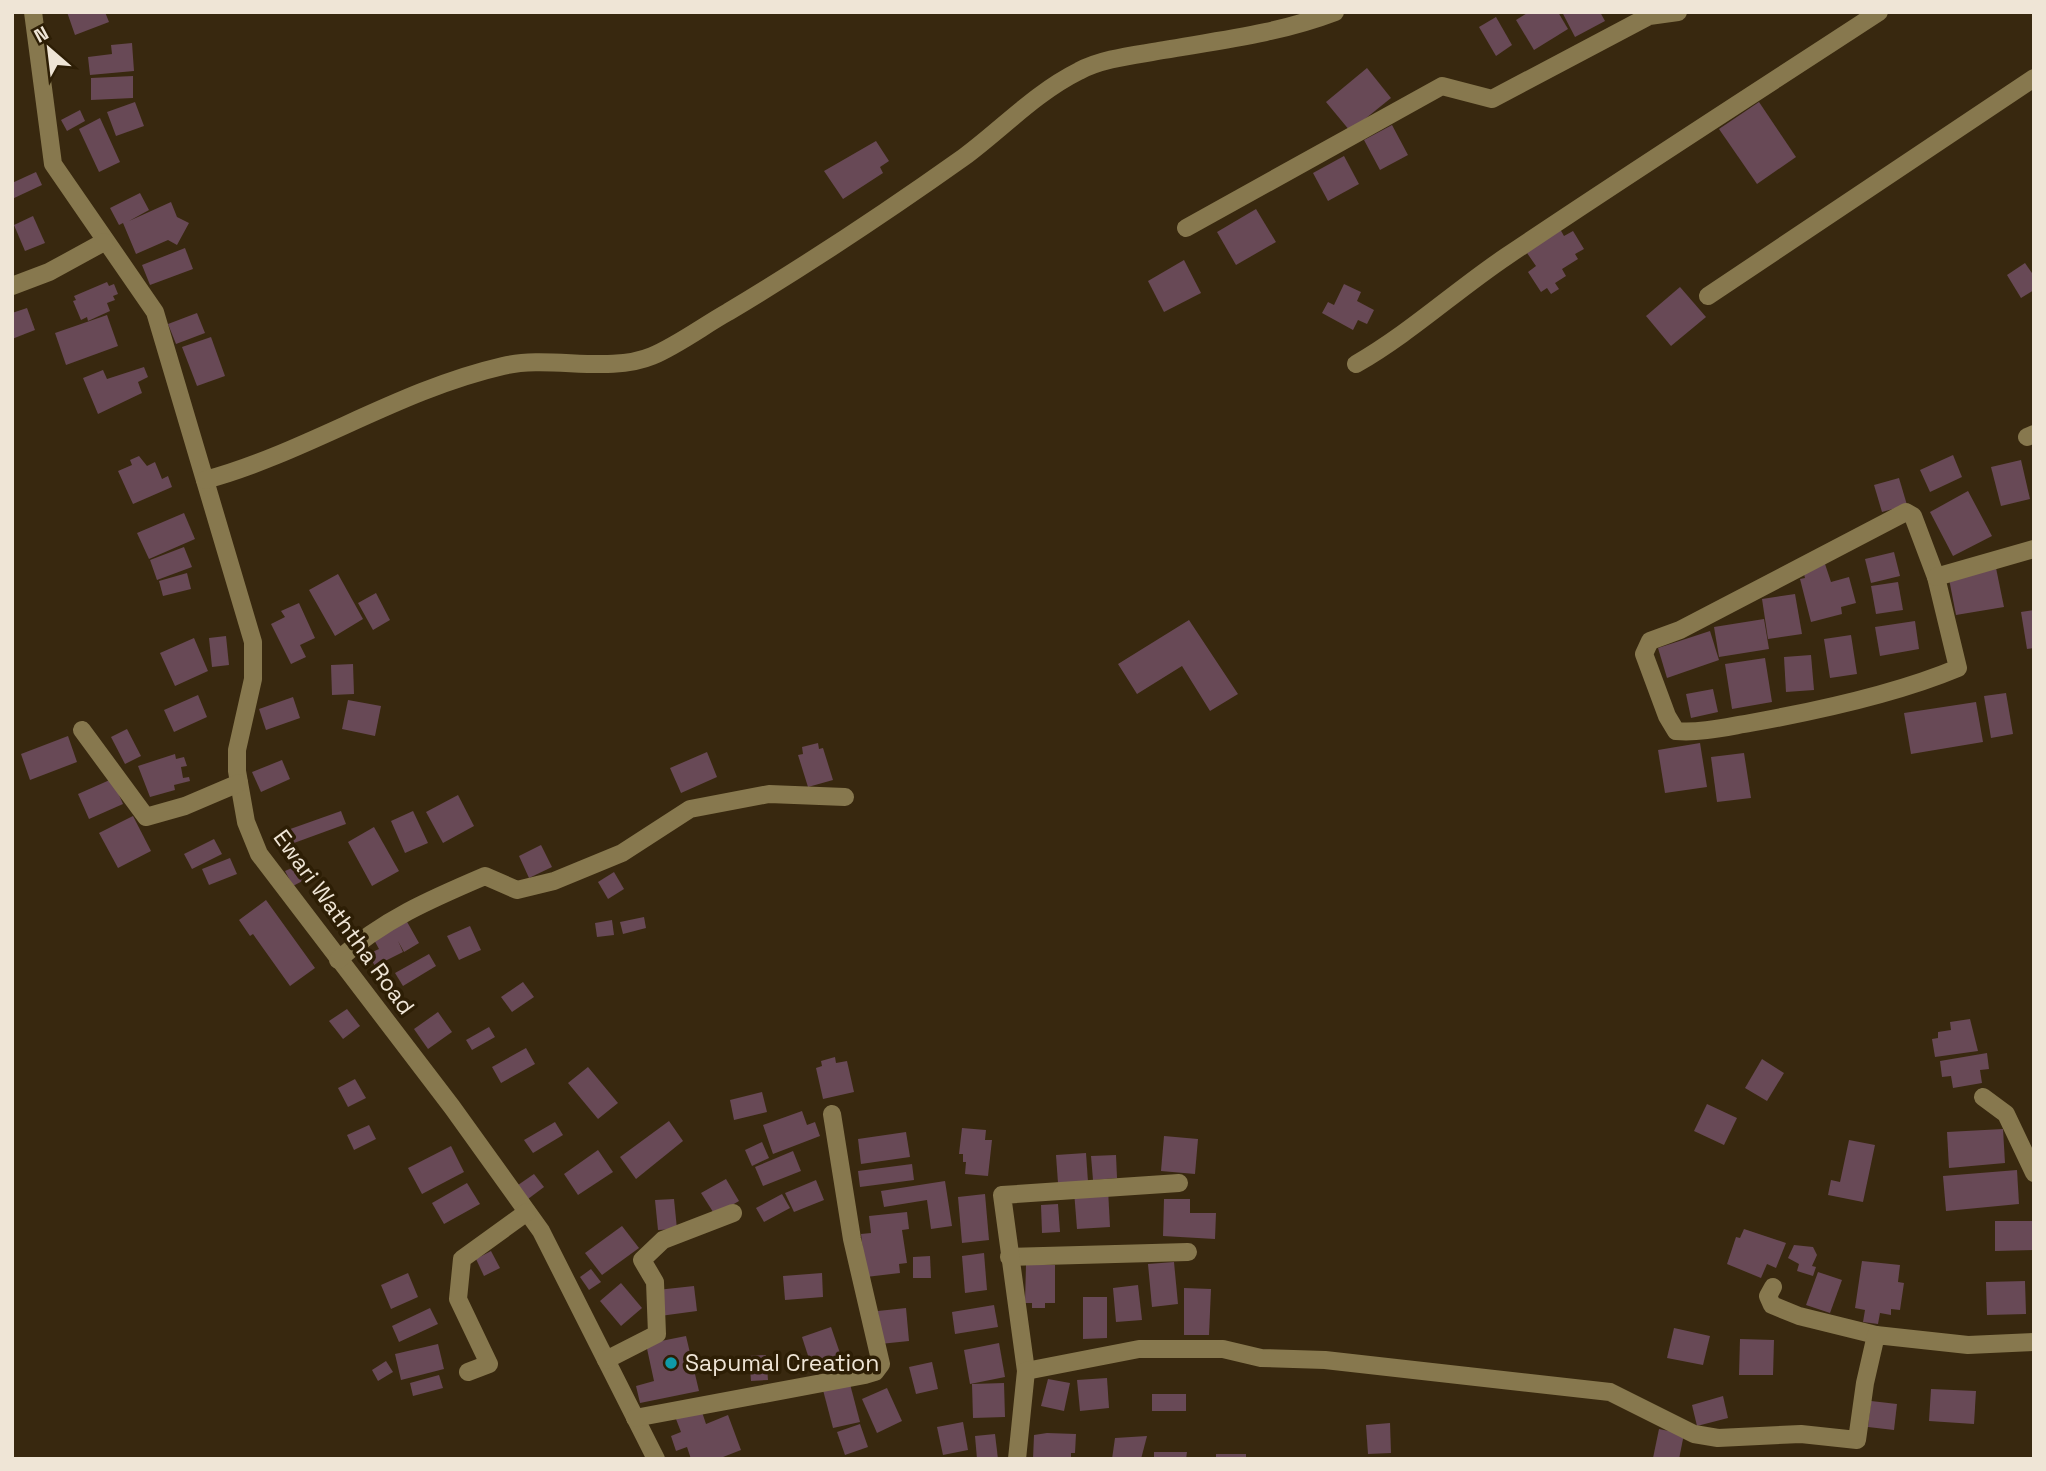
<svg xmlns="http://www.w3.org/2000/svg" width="2046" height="1471" viewBox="0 0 2046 1471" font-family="'Space Grotesk',sans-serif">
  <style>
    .building { fill: #684956 }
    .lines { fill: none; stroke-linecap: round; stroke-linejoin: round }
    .minor { stroke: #87784e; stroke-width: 18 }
    .culture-dot { fill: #0f9aa8; stroke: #2d1e05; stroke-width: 2.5 }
    .labels { text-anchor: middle; stroke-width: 7; stroke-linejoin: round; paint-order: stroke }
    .street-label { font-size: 23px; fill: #efe5d6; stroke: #2d1e05 }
    .poi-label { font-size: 23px; fill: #efe5d6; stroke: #2d1e05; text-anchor: start }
  </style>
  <rect width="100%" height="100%" fill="#38280f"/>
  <g class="building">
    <path d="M67,12H105L109,22L75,35Z"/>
    <path d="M1529,12H1558L1568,29L1534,50L1516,20Z"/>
    <path d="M1562,12H1600L1605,21L1575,37Z"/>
    <path d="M1496,17L1512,45L1496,56L1479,27Z"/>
    <path d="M132,43L134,71L90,75L88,57L112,54L111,45Z"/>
    <path d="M1367,68L1391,98L1350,131L1326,102Z"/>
    <path d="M133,76V98L91,100V78Z"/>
    <path d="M135,102L144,126L116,136L107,112Z"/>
    <path d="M1759,102L1796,157L1757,184L1719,129Z"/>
    <path d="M80,110L85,121L67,131L61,120Z"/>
    <path d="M100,118L120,162L99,172L79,129Z"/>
    <path d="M1392,125L1408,155L1380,170L1364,140Z"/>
    <path d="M876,141L889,161L880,167L883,173L843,199L824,171Z"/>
    <path d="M1344,156L1359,184L1328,201L1313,173Z"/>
    <path d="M36,172L42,185L12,199V183Z"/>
    <path d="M140,193L149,210L129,221L171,202L177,217L189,223L177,245L168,240L136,254L123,223L119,225L110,208Z"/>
    <path d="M1256,209L1276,242L1236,265L1217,232Z"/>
    <path d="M33,216L45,243L25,251L14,225Z"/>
    <path d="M1560,229L1564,236L1573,231L1584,249L1575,254L1578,259L1562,269L1566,276L1555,283L1559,289L1551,294L1547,288L1541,292L1528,272L1536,266L1525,250Z"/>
    <path d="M185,248L193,269L150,285L142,265Z"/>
    <path d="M1184,260L1201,293L1164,312L1148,281Z"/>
    <path d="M2025,263L2034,276V290L2021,298L2007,275Z"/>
    <path d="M107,282L109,286L114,284L118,294L113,296L115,300L107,303L110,311L88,321L87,317L81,320L73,301L76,300L74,296Z"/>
    <path d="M1344,284L1361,292L1357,301L1374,310L1367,324L1358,320L1353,330L1322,313L1328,302L1334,305Z"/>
    <path d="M1680,287L1706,317L1671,346L1646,316Z"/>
    <path d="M27,308L35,330L12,339V313Z"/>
    <path d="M197,313L205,333L176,344L168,324Z"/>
    <path d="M107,315L118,346L66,365L55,333Z"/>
    <path d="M211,337L225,376L197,386L182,347Z"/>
    <path d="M144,367L148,377L138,382L142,393L98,414L83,378L103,370L107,379Z"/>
    <path d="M1953,455L1962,477L1930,492L1920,470Z"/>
    <path d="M139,456L147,466L155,462L162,479L168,476L172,487L133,504L118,471L132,465L130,460Z"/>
    <path d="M2021,460L2030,499L2001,506L1991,467Z"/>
    <path d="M1899,478L1907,505L1882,512L1874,485Z"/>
    <path d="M1968,491L1992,536L1953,556L1930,512Z"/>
    <path d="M184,513L195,539L149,559L137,533Z"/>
    <path d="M184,547L192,567L157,580L150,560Z"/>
    <path d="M1894,552L1900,576L1871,583L1865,559Z"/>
    <path d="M1825,564L1831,582L1849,577L1856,603L1841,607L1842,614L1811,622L1800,579L1805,578L1803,570Z"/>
    <path d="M1996,568L2004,607L1956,615L1949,579Z"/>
    <path d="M187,573L191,589L163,596L159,581Z"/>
    <path d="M338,574L363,619L335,636L309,590Z"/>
    <path d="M1898,582L1903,610L1876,614L1871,586Z"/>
    <path d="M376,593L390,620L373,630L358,603Z"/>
    <path d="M1795,594L1802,634L1768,639L1762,599Z"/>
    <path d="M299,603L315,638L300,645L306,657L291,664L271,624L285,617L281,611Z"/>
    <path d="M2034,610V648L2027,649L2021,612Z"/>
    <path d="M1764,619L1769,649L1719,657L1714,627Z"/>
    <path d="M1189,620L1238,694L1210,711L1182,666L1137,694L1118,664Z"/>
    <path d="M1915,621L1919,649L1880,656L1875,627Z"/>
    <path d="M1710,631L1719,660L1667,678L1658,648Z"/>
    <path d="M1851,635L1857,674L1830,678L1824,639Z"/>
    <path d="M226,636L229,665L212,667L209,638Z"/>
    <path d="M194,638L208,671L175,686L160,653Z"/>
    <path d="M1811,655L1814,690L1786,692L1784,657Z"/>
    <path d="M1765,658L1772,702L1732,709L1725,664Z"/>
    <path d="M353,664L354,694L332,695L331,665Z"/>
    <path d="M1713,689L1718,712L1691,718L1686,694Z"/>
    <path d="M2006,693L2013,734L1991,738L1984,696Z"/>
    <path d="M198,695L207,717L174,732L164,710Z"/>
    <path d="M293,697L300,718L266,730L259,709Z"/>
    <path d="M348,700L381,706L375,736L342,729Z"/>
    <path d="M1976,702L1983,742L1911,754L1904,713Z"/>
    <path d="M127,729L141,756L125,764L111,737Z"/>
    <path d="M68,736L77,762L30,780L21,754Z"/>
    <path d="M818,743L819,749L823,748L833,780L808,787L798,755L803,754L802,747Z"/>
    <path d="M1700,743L1707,787L1665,793L1658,750Z"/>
    <path d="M707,752L717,777L681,793L670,768Z"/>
    <path d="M1744,753L1751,798L1717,802L1711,757Z"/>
    <path d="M175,754L176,759L184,757L187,766L181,767L183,778L189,777L190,781L174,785L175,790L150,797L138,766Z"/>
    <path d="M282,760L290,779L261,792L252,772Z"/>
    <path d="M112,779L123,804L89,819L78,794Z"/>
    <path d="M458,795L474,826L443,843L426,812Z"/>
    <path d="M341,811L346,824L283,847L279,833Z"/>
    <path d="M413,811L428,843L405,853L391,821Z"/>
    <path d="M133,816L151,851L118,868L99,833Z"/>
    <path d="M374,827L399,871L372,886L348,842Z"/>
    <path d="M214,839L222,854L192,869L184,854Z"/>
    <path d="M541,845L552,867L529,878L519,856Z"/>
    <path d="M230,858L237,874L209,885L202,869Z"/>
    <path d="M303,863L310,877L293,886L285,871Z"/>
    <path d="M614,872L624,889L608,899L598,882Z"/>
    <path d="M266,900L315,968L290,986L253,934L250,936L239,920Z"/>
    <path d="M644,917L646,928L623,934L620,922Z"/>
    <path d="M406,920L419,943L404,952L398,941L403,952L375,966L368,954L379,949L373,938Z"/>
    <path d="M612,920L614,935L597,937L595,923Z"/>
    <path d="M470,926L481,950L459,960L447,936Z"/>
    <path d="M429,954L436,966L403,986L395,973Z"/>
    <path d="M523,982L534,997L512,1012L501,997Z"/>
    <path d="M347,1009L360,1026L343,1039L329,1021Z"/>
    <path d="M438,1012L452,1032L428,1049L414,1029Z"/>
    <path d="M1970,1019L1978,1051L1935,1057L1932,1039L1938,1038V1032L1951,1030L1950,1022Z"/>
    <path d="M489,1027L495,1037L472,1050L466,1040Z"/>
    <path d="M526,1048L535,1064L501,1083L492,1067Z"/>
    <path d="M1987,1053L1989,1069L1980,1070L1982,1083L1953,1088L1951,1076L1942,1077L1940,1061Z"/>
    <path d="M835,1057L836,1063L847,1061L854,1092L823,1099L816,1068L822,1066L821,1061Z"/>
    <path d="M1762,1059L1784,1073L1767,1101L1745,1088Z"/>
    <path d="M588,1067L618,1103L598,1119L568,1083Z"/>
    <path d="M355,1079L366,1098L348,1107L338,1088Z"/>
    <path d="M762,1092L767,1112L734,1120L730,1100Z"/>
    <path d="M1707,1104L1737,1118L1724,1145L1694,1131Z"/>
    <path d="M802,1111L807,1125L815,1122L820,1136L773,1154L763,1125Z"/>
    <path d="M669,1121L683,1141L636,1179L620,1157Z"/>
    <path d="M555,1122L563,1135L533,1153L524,1140Z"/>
    <path d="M369,1125L376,1139L354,1150L347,1135Z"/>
    <path d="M962,1128L986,1130L985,1140H992L988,1176L965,1174L966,1162H963V1154H959Z"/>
    <path d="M2003,1129L2005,1163L1949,1168L1947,1132Z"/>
    <path d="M906,1132L910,1157L861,1164L858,1139Z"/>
    <path d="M1164,1136L1198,1139L1195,1174L1161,1171Z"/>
    <path d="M1849,1140L1875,1145L1863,1202L1828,1195L1831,1180L1840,1182Z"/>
    <path d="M762,1142L769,1158L752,1166L745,1150Z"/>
    <path d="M451,1146L464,1172L422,1194L408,1168Z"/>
    <path d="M598,1150L613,1172L578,1195L564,1174Z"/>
    <path d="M793,1151L801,1171L763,1186L755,1167Z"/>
    <path d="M1086,1153L1088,1182L1058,1183L1056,1155Z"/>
    <path d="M1116,1155L1117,1178L1093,1180L1091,1156Z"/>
    <path d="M912,1164L914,1180L860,1187L858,1171Z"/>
    <path d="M2017,1170L2019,1204L1946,1211L1943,1176Z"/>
    <path d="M534,1174L544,1187L528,1199L518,1185Z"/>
    <path d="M726,1179L739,1201L715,1215L701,1193Z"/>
    <path d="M816,1180L824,1200L794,1212L785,1193Z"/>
    <path d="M945,1181L952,1226L931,1229L927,1200L884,1207L881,1191Z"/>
    <path d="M467,1183L480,1204L444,1224L432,1203Z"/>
    <path d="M1108,1189L1110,1227L1077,1229L1074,1191Z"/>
    <path d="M782,1194L790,1208L764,1222L756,1208Z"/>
    <path d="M985,1194L989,1240L962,1243L958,1197Z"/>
    <path d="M674,1199L677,1229L658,1230L655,1200Z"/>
    <path d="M1164,1199H1190V1213H1216L1215,1239L1163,1236Z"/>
    <path d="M1058,1204L1060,1232L1042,1233L1041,1205Z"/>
    <path d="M907,1212L909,1229L902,1230L907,1263L899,1264L900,1273L866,1277L861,1234L871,1233L869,1216Z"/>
    <path d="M1995,1221H2034V1250L1995,1251Z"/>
    <path d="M622,1226L639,1248L602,1275L585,1253Z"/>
    <path d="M1744,1229L1786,1243L1776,1268L1767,1264L1761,1278L1727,1264L1736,1237L1740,1238Z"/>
    <path d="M1794,1245L1813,1247L1817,1255L1812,1266L1816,1267L1813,1276L1797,1271L1799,1264L1788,1258Z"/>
    <path d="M491,1251L500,1268L484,1276L476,1259Z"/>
    <path d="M984,1253L987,1290L965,1293L962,1256Z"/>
    <path d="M930,1256L931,1278H913V1257Z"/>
    <path d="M1862,1261L1900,1265L1898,1282L1904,1283L1900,1310L1891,1309V1315L1880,1313L1878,1324L1863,1322L1865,1310L1855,1308Z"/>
    <path d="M1174,1262L1178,1304L1152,1307L1148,1264Z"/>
    <path d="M1026,1265H1055V1303H1045V1308H1032V1303H1025Z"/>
    <path d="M591,1269L601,1282L589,1290L580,1277Z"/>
    <path d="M1818,1272L1842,1280L1830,1313L1806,1305Z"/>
    <path d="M408,1273L418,1297L391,1309L381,1285Z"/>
    <path d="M822,1273L823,1297L785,1300L783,1276Z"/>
    <path d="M2025,1281L2026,1314L1987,1315L1986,1282Z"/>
    <path d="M621,1283L642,1308L621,1326L600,1301Z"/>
    <path d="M1138,1285L1142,1320L1116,1322L1113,1288Z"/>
    <path d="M694,1286L697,1311L660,1316L657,1290Z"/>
    <path d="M1184,1288L1211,1289L1209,1335H1184Z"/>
    <path d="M1083,1297H1107V1338L1083,1339Z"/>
    <path d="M994,1305L998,1327L955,1334L952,1312Z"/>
    <path d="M430,1308L438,1324L399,1342L392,1326Z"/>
    <path d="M906,1308L909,1341L880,1344L878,1311Z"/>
    <path d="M831,1327L842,1359L812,1368L802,1337Z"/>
    <path d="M1674,1328L1710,1336L1703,1365L1667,1358Z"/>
    <path d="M686,1336L699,1391L640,1403L636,1386L654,1381L646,1344Z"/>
    <path d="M1740,1339L1774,1340L1773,1375H1739Z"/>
    <path d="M999,1343L1005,1377L970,1384L964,1350Z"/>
    <path d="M438,1344L444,1369L401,1380L395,1354Z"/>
    <path d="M766,1355L768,1380L751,1381L749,1356Z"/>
    <path d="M386,1361L393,1372L378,1381L372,1370Z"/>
    <path d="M932,1362L938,1389L916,1394L909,1367Z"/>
    <path d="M439,1375L443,1388L413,1396L410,1383Z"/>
    <path d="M1107,1378L1109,1408L1080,1411L1077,1380Z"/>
    <path d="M1048,1379L1070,1383L1064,1411L1041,1406Z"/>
    <path d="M1004,1383L1005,1417L973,1418L972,1384Z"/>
    <path d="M850,1384L860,1422L833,1428L823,1390Z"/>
    <path d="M887,1388L902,1421L877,1433L862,1399Z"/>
    <path d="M1931,1389L1976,1391L1974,1424L1929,1421Z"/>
    <rect x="1152" y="1394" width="34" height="17"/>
    <path d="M1723,1396L1728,1418L1697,1426L1692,1405Z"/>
    <path d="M1871,1401L1897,1404L1894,1430L1868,1427Z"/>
    <path d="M701,1409L706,1424L728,1415L741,1450L718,1459H691L687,1447L676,1451L671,1436L681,1432L676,1419Z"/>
    <path d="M963,1422L968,1450L943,1455L937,1427Z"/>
    <path d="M1390,1423L1391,1453L1368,1454L1366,1425Z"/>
    <path d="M860,1424L868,1447L845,1455L837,1432Z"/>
    <path d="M1659,1429L1684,1434L1679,1459L1653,1458Z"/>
    <path d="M1047,1433L1076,1434L1075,1453H1071V1459H1033L1034,1435Z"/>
    <path d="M995,1434L998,1459H977L975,1436Z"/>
    <path d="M1147,1436L1141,1459H1112L1115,1438Z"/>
    <path d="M1154,1452H1187L1186,1459H1154Z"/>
    <rect x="1216" y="1454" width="30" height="5"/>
  </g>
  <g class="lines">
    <g class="minor">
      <path d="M33,12L53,164L155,312L253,642V679L237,750V771L246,822L259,854L452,1107L541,1231L656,1459"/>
      <path d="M1186,228L1442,86L1492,99L1649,16L1678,12"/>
      <path d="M12,286L49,272L104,242"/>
      <path d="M1708,296L2034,78"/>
      <path d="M1356,364C1410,333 1455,291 1507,256C1630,173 1755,93 1879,12"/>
      <path d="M2027,437L2034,434"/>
      <path d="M205,480C308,452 398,390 503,366C549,355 609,374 652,356C678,345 703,326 728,312C808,264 888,211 964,157C1003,128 1035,93 1079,71C1103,58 1137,55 1164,50C1222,40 1280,33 1335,12"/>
      <path d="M1906,512L1913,516L1936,577L1958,668C1896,694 1817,711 1750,723C1726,727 1701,733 1676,731L1667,716L1644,654L1650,641L1680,630Z"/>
      <path d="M1936,577L2034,549"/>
      <path d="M82,730L146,817L185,806L239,783"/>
      <path d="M338,960C382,920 431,899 485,876L517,890L554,881L622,853L690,809L769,794L845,797"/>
      <path d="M1983,1097L2006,1114L2034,1173"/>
      <path d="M1009,1257L1188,1252"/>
      <path d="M1773,1287L1768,1296L1772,1305L1799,1316L1876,1335"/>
      <path d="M606,1360L657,1334L655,1282L642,1260L663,1240L733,1213"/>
      <path d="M1026,1371L1002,1195L1179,1183"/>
      <path d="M468,1372L489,1364L458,1299L462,1259L527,1212"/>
      <path d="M635,1418L865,1375L875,1372L881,1364L852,1239L832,1114"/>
      <path d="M1017,1459L1026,1371L1139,1349H1223L1261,1358L1325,1360L1610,1392L1694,1434L1718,1438L1801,1434L1857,1440L1865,1383L1876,1335L1968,1345L2034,1342"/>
    </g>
  </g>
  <circle class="culture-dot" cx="671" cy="1363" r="7"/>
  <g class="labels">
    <g class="street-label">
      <text transform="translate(344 922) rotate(54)" y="8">Ewari Waththa Road</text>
    </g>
    <g class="poi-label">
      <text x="685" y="1371">Sapumal Creation</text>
    </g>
  </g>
  <rect width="2046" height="1471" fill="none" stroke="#efe5d6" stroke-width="28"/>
  <g transform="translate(49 49) rotate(332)" stroke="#2d1e05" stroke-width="5" paint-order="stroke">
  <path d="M0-5L12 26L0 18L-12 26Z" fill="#efe5d6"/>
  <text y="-10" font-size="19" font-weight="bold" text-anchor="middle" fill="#efe5d6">N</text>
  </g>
</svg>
